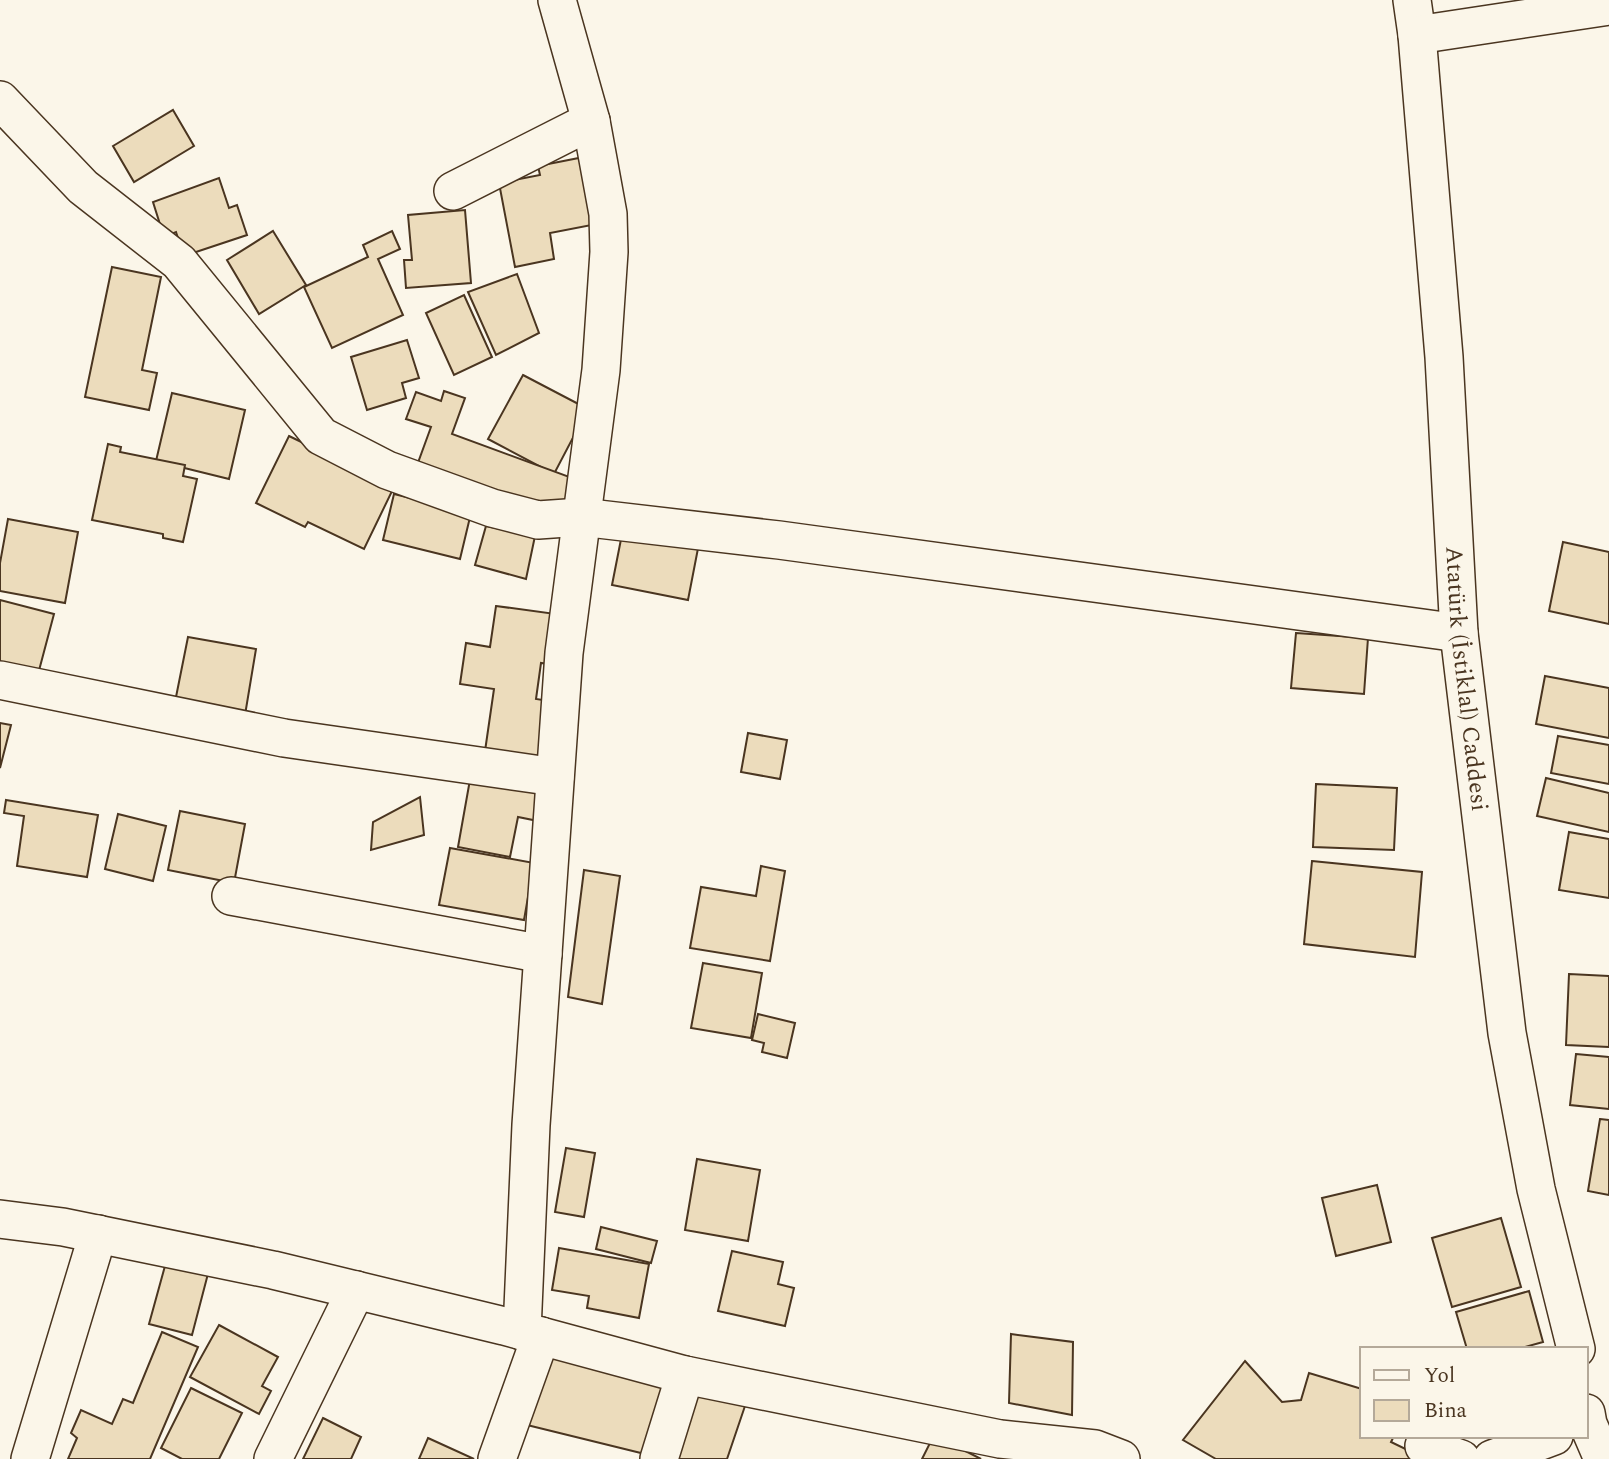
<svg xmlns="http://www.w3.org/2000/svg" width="1609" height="1459" viewBox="0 0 1609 1459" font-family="Spectral,serif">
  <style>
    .building { fill: #ecdcbc; stroke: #4a3520; stroke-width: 2 }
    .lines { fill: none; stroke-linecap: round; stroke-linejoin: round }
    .minor-casing { stroke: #4a3520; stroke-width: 40 }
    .minor { stroke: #fbf6e9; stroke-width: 37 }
    .labels { text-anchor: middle; stroke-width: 5; stroke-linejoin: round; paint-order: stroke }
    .street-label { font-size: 24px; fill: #4a3520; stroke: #fbf6e9 }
  </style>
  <rect width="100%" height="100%" fill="#fbf6e9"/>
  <g class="building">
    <path d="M173,110L194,146L134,182L113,146Z"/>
    <path d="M589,156L602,223L550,233L554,259L515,267L499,183L540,175L538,166Z"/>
    <path d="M219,178L229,208L237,205L247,235L184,256L176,232L164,237L153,202Z"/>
    <path d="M465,210L471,283L406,288L404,260H412L408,215Z"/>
    <path d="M273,231L306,285L259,314L227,260Z"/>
    <path d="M392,231L400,249L378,259L403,315L332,348L304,287L368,257L363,245Z"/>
    <path d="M112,267L161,277L142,370L157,373L149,410L85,397Z"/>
    <path d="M517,274L539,333L496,355L468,292Z"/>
    <path d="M464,295L492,357L454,375L426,313Z"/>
    <path d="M407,340L419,378L402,383L406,398L367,410L351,357Z"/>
    <path d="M523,375L588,409L554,474L488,439Z"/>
    <path d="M444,391L465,398L452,434L575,479L559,523L415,471L431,427L406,419L416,392L441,401Z"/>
    <path d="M172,393L245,410L229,479L156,461Z"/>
    <path d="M289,436L394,487L364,549L308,522L305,527L256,503Z"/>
    <path d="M108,444L121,447L120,452L185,465L183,476L197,479L183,542L163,538V534L92,520Z"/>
    <path d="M394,494L471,513L460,559L383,540Z"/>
    <path d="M8,519L78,532L65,603L0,591V563Z"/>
    <path d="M624,524L700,538L688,600L612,585Z"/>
    <path d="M486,526L535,536L526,579L475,565Z"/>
    <path d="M1563,542L1609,552V624L1549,611Z"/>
    <path d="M0,600L54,614L37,678L0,669Z"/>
    <path d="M496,606L563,615L555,665L541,663L536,699L556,702L546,767L484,758L494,689L460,684L466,643L490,647Z"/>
    <path d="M1296,633L1368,638L1364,694L1291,688Z"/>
    <path d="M188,637L256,649L245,715L175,702Z"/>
    <path d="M1545,676L1609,688V738L1536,724Z"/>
    <path d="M0,723L11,725L0,768Z"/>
    <path d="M748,733L787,740L780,779L741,772Z"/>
    <path d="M1558,736L1609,745V784L1551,773Z"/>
    <path d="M471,774L544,788L538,821L518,817L510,857L458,847Z"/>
    <path d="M1546,778L1609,793V832L1537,816Z"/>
    <path d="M1316,784L1397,788L1394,850L1313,847Z"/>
    <path d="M420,797L424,835L371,850L373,822Z"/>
    <path d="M6,800L98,815L87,877L17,866L24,816L4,813Z"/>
    <path d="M180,811L245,824L234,883L168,870Z"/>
    <path d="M118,814L166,826L153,881L105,869Z"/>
    <path d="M1569,832L1609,839V898L1559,890Z"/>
    <path d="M450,848L534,863L524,920L439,905Z"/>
    <path d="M1312,861L1422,872L1415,957L1304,944Z"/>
    <path d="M761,866L785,871L770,961L690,948L701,887L756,896Z"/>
    <path d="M584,870L620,876L602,1004L568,997Z"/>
    <path d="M703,963L762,973L751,1038L691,1028Z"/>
    <path d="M1569,974L1609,976V1047L1566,1045Z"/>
    <path d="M758,1014L795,1023L787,1058L762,1052L764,1043L752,1040Z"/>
    <path d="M1576,1054L1609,1057V1109L1570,1105Z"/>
    <path d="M1600,1119L1609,1120V1195L1588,1191Z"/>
    <path d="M566,1148L595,1153L584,1217L555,1212Z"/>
    <path d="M697,1159L760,1170L748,1241L685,1230Z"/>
    <path d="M1377,1185L1391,1242L1336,1256L1322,1198Z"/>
    <path d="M1501,1218L1521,1287L1452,1307L1432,1238Z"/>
    <path d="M601,1227L657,1241L651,1263L596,1249Z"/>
    <path d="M559,1248L649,1264L639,1318L587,1308L589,1296L552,1290Z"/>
    <path d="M732,1251L783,1262L778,1284L794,1288L785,1326L718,1311Z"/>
    <path d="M168,1255L210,1266L192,1335L149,1324Z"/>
    <path d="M1529,1291L1543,1342L1518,1349H1467L1456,1312Z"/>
    <path d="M219,1325L278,1357L262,1386L271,1391L259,1414L190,1377Z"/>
    <path d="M162,1332L198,1347L150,1459H68L77,1438L71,1433L81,1410L112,1424L123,1399L133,1403Z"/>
    <path d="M1011,1334L1073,1342L1072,1415L1009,1403Z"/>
    <path d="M545,1347L668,1377L649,1455L527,1425Z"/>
    <path d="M1245,1361L1282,1402L1301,1400L1309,1373L1362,1389V1436H1394L1391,1442L1426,1459H1216L1183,1440Z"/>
    <path d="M191,1388L242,1413L219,1459H182L161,1448Z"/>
    <path d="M693,1389L745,1406L727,1459H670Z"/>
    <path d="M323,1418L361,1437L351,1459H303Z"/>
    <path d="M934,1435L981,1459H922Z"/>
    <path d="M428,1438L474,1459H419Z"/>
  </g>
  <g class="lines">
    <g class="minor-casing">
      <g id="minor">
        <path id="s1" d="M1412,0L1417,35L1444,357L1459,633L1507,1033L1536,1189L1576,1349"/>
        <path d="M1417,35L1609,6"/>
        <path d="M0,100L83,187L179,262L321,436L387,470L492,508L538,520L581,517L779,540L1459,633"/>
        <path d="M453,191L591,121"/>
        <path d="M0,680L284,738L555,777"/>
        <path d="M231,896L543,954"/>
        <path d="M0,1219L63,1227L273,1270L504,1326L685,1375L1000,1439L1095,1449L1121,1459"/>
        <path d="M522,1331L531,1125L564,653L601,370L609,252L608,214L591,121L557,0"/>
        <path d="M1586,1413L1588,1424L1603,1459"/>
        <path d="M1424,1446L1461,1459"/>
        <path d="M30,1459L98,1234"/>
        <path d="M273,1459L356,1290"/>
        <path d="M497,1459L541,1336"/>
        <path d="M659,1459L685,1375"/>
        <path d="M1492,1459L1554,1436"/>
      </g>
    </g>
    <use href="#minor" class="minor"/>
  </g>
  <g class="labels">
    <g class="street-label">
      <text dy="8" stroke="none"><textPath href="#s1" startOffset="681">Atatürk (İstiklal) Caddesi</textPath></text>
    </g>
  </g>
  <rect x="1360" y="1347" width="228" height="91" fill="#fbf6e9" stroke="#b4a999" stroke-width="2"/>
  <rect x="1374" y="1370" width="35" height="10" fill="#fbf6e9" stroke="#b4a999" stroke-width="2"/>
  <text x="1424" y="1382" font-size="21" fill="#4a3520">Yol</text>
  <rect x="1374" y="1400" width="35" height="21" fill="#ecdcbc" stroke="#b4a999" stroke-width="2"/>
  <text x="1424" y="1417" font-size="21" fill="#4a3520">Bina</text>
</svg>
